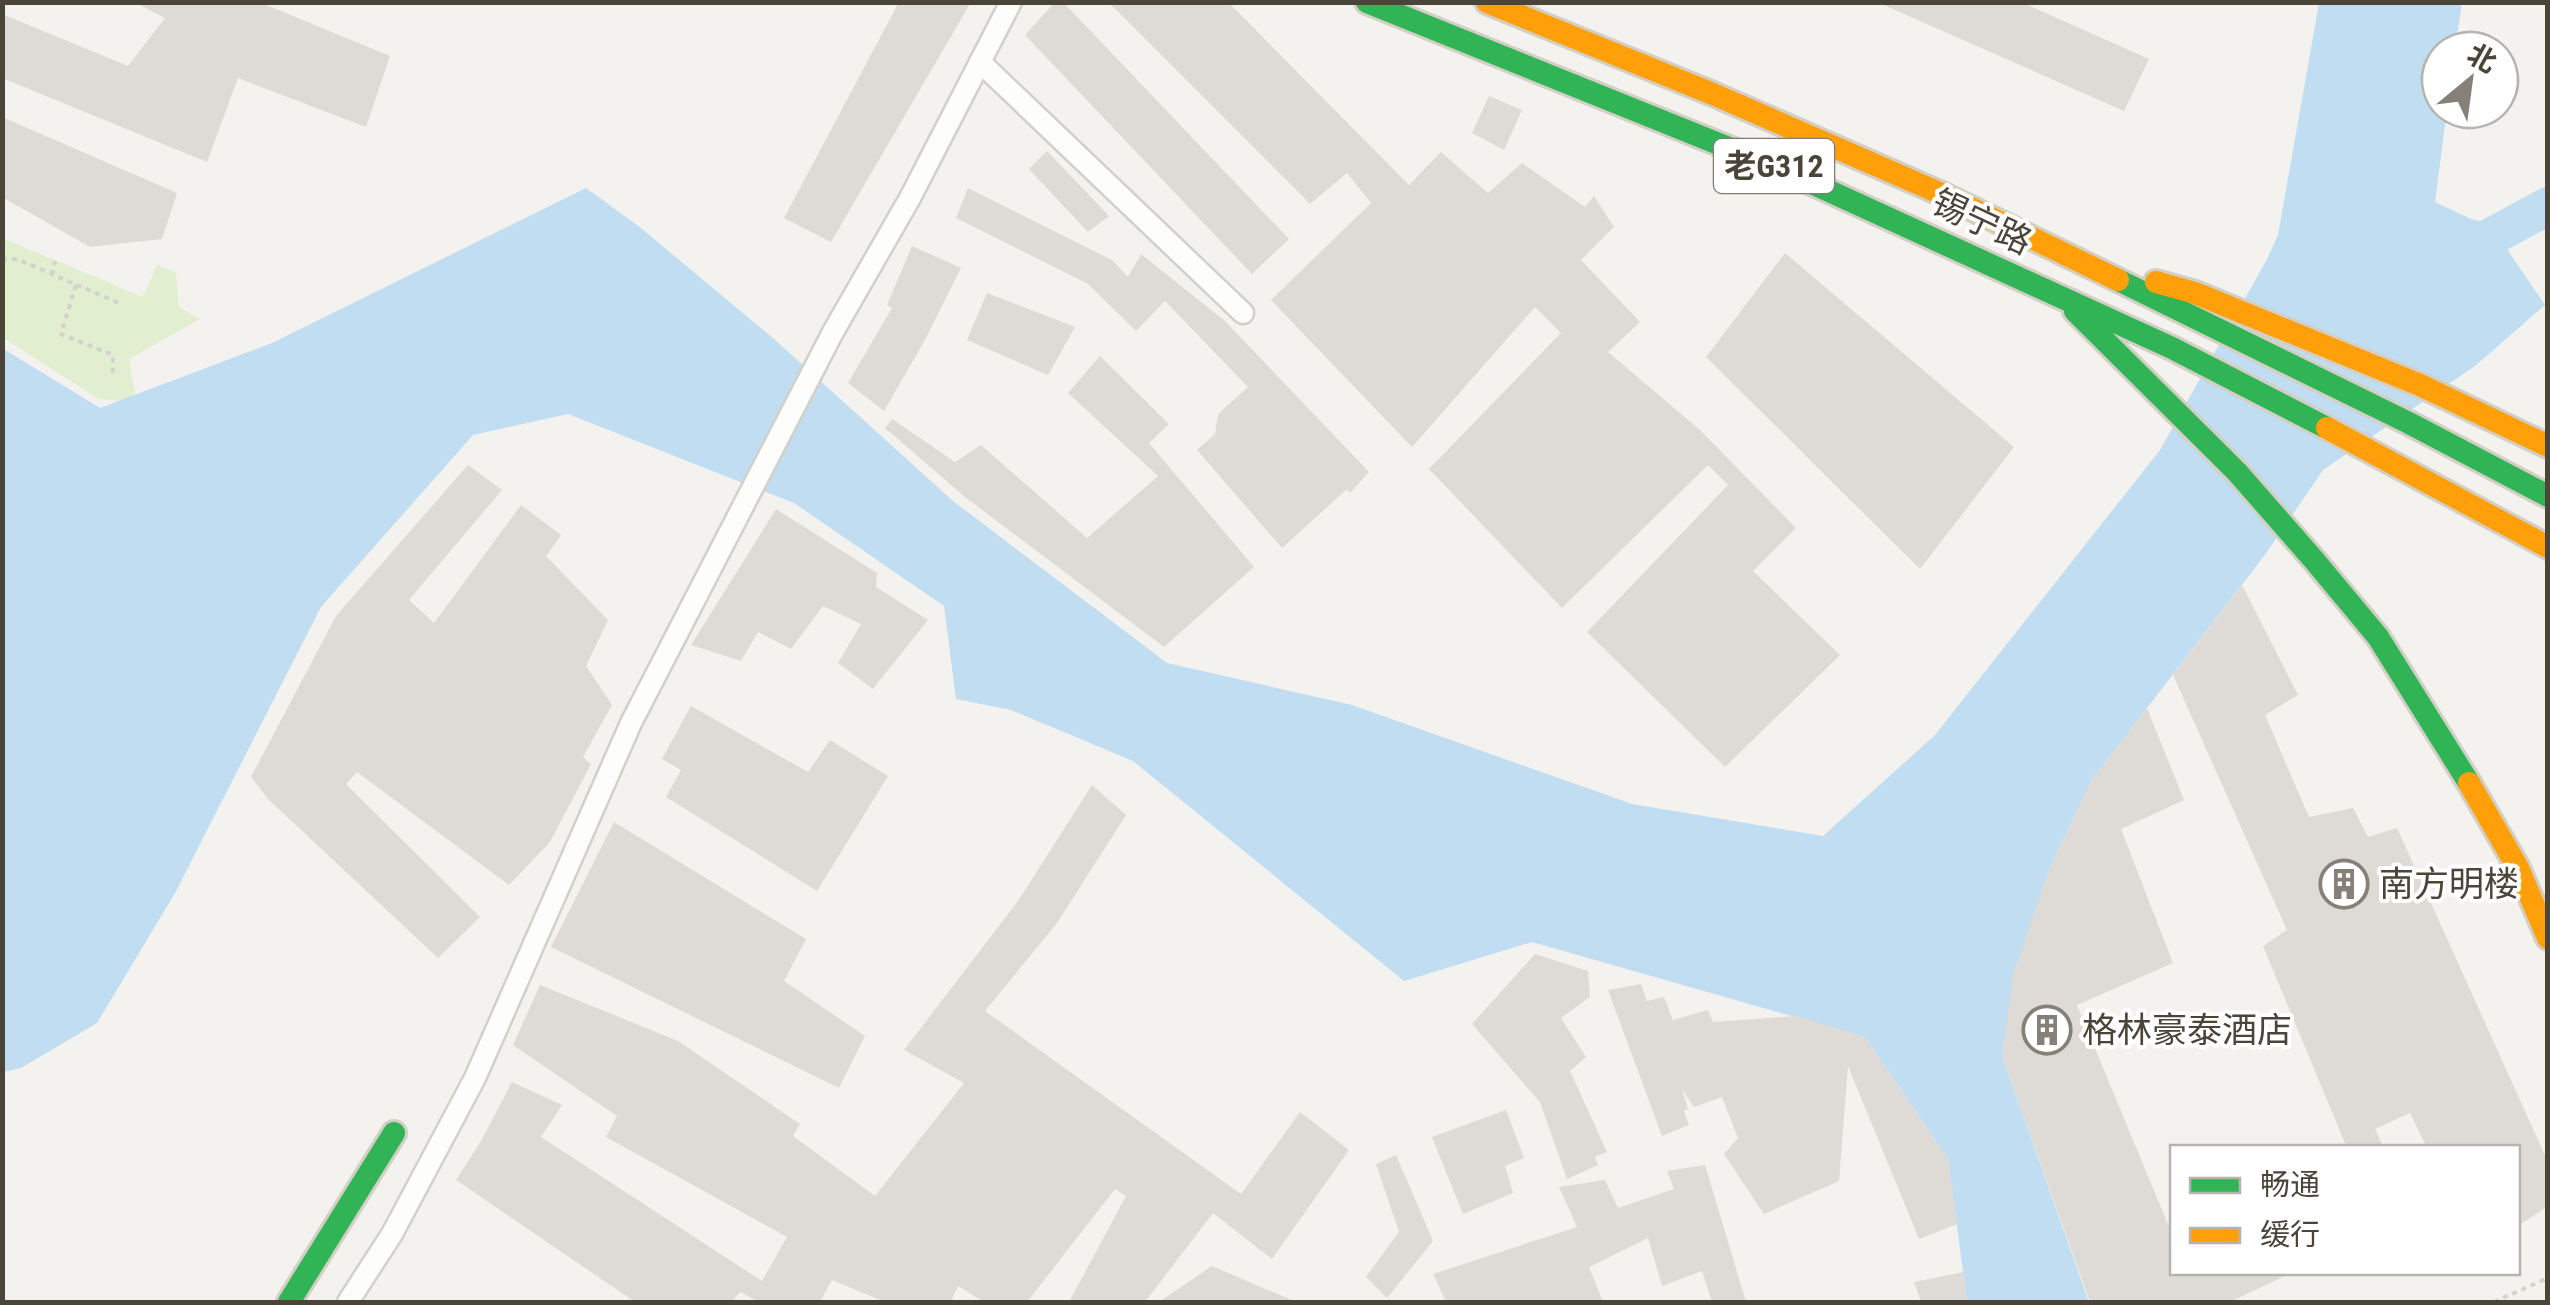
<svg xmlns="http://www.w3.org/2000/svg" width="2550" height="1305" viewBox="0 0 2550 1305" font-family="'Roboto Condensed','Noto Sans SC',sans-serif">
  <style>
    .green { fill: #e1eecf }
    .water { fill: #c0ddf1 }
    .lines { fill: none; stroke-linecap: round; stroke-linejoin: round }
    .river { stroke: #c0ddf1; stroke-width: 38 }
    .building { fill: #dedbd6 }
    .street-casing { stroke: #d2d0cb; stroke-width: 25 }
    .fast-casing { stroke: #d3cfc5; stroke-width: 28 }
    .slow-casing { stroke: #d3cfc5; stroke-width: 28 }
    .path { stroke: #d3d2cc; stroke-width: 4; stroke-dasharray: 5 5; stroke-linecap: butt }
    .street { stroke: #fdfdfc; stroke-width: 20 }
    .fast { stroke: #30b455; stroke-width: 22 }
    .slow { stroke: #ff9f0a; stroke-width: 22 }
    .labels { text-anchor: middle; stroke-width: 8; stroke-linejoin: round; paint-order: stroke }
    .shield { fill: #fff; stroke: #817c74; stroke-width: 2.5 }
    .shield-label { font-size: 32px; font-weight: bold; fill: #4b4439 }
    .street-label { font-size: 35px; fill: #4b4439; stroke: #fff }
    .poi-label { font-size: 35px; fill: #4b4439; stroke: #fff; text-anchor: start }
  </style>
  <rect width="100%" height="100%" fill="#f4f2ee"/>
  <path class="green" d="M2,238L143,297L157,265L176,272L179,307L200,319L129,359L136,402L99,399L3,338Z"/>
  <path class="water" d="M2319,3H2462L2455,50H2440V110H2447L2435,202L2471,219L2489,223L2545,305L2475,366L2323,470L2264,556L2091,781L2046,877L2002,1056L2089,1302H1967L1948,1159L1865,1037L1532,942L1404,981L1133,761L1011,710L956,699L944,606L794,503L568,414L473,435L321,607L175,893L97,1023L21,1068L3,1072L2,348L100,408L272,343L586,188L641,228L774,339L953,501L1167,663L1352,705L1632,804L1823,836L1935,735L2160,450L2266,261L2278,235Z"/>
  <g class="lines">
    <path class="river" d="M2454,257L2548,206"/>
  </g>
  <g class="building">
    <path d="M134,2H259L390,56L366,127L238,78L207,162L2,78V14L128,66L165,18Z"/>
    <path d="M899,2H971L831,242L784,218Z"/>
    <path d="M1055,2H1063L1289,239L1252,274L1025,35Z"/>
    <path d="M1108,2H1228L1409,185L1441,152L1488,193L1522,163L1585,207L1594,196L1614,227L1581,260L1640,322L1608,352L1700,430L1796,528L1753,571L1840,655L1725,767L1587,632L1728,485L1708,465L1562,608L1429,469L1561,333L1535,307L1412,447L1271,300L1371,203L1347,173L1310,204Z"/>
    <path d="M1877,2H2021L2149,59L2124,111Z"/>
    <path d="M1489,96L1522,110L1504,150L1472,133Z"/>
    <path d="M2,117L177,193L162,239L90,247L2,197Z"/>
    <path d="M1047,151L1109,216L1088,232L1029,169Z"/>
    <path d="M968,188L1112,260L1128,277L1141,254L1225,321L1369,472L1350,493L1347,489L1282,548L1197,450L1215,434L1218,414L1248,387L1165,301L1136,331L1088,284L956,218Z"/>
    <path d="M912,246L961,268L926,338L884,411L848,383L892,308L887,305Z"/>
    <path d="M1785,253L2014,447L1920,569L1706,357Z"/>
    <path d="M987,293L1075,327L1048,375L967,340Z"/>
    <path d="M1100,356L1169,424L1149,443L1254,567L1164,647L965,497L885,428L892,419L955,462L981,445L1087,538L1158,476L1068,393Z"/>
    <path d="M468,465L502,490L409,600L434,623L521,505L561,535L546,556L608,620L586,666L612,705L583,757L591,764L550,842L509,885L357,772L346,784L480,917L438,958L268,799L251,777L336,616Z"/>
    <path d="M776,509L877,573L876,587L928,620L873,689L838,663L861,624L823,606L791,649L758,632L741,661L691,645Z"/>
    <path d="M2242,585L2298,695L2265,715L2309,817L2353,808L2368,837L2397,828L2548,1162V1206L2518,1226V1148H2427L2410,1113L2375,1129L2384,1148H2347L2263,946L2287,930L2173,675Z"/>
    <path d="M691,706L808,772L830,740L888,776L817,891L666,797L681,770L662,759Z"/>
    <path d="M2147,708L2184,800L2121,829L2173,963L2077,1005L2172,1234V1272H2293L2230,1302H2090L2002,1056L2013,975L2046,877L2091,781Z"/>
    <path d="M1092,785L1126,815L1057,923L985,1011L1241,1194L1300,1112L1349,1150L1272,1259L1213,1213L1145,1302H1069L1126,1196L1115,1189L1027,1302H984L958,1286L951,1302H885L832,1280L820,1302H759L740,1292L732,1302H635L456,1180L481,1141L512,1082L562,1105L541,1137L762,1281L787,1237L606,1137L617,1116L513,1045L540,985L678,1041L800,1124L793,1136L875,1196L964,1083L904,1050L1018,901Z"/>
    <path d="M614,822L806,939L784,981L865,1036L839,1088L551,947Z"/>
    <path d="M1535,954L1588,971L1590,997L1561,1018L1586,1057L1570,1071L1607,1152L1595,1157L1598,1165L1567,1179L1540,1102L1472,1024Z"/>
    <path d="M1641,984L1647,1001L1664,997L1673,1020L1708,1010L1713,1022L1796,1016L1865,1037L1948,1159L1957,1224L1919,1239L1848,1066L1839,1181L1764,1214L1724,1154L1738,1138L1722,1097L1694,1107L1682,1089L1688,1109L1684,1111L1689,1125L1662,1136L1608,990Z"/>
    <path d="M1506,1110L1524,1158L1505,1166L1513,1193L1463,1214L1432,1137Z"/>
    <path d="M1396,1155L1433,1241L1387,1298L1366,1277L1399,1232L1376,1164Z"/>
    <path d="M1705,1165L1746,1302H1712L1702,1271L1662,1286L1648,1238L1589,1267L1603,1302H1446L1433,1274L1577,1227L1559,1187L1605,1180L1618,1208L1674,1189L1667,1171Z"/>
    <path d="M1212,1266L1256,1285L1297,1302H1159Z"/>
    <path d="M1963,1272L1967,1302H1921L1914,1282Z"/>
  </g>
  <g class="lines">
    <g class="street-casing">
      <g id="street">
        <path d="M980,62L1243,313"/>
        <path d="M348,1302L392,1234L475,1078L631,723L833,332L910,198L1011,2"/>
      </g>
    </g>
    <g class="fast-casing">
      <g id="fast">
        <path d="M1367,2L1781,169L2172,348L2327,428"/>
        <path d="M2118,280L2409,423L2548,496"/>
        <path d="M2075,311L2237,472L2314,560L2378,637L2469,783"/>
        <path d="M289,1302L394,1133"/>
      </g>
    </g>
    <g class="slow-casing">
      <g id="slow">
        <path d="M1487,2L1713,94L1942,194L2118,280"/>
        <path d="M2156,282L2195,293L2420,385L2548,446"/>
        <path d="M2327,428L2548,547"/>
        <path d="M2469,783L2518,868L2548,938"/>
      </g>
    </g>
    <g class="path">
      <path d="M2,259H17L121,304"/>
      <path d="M52,275L55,261"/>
      <path d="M76,285L61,334L113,355V374"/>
      <path d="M2494,1302L2548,1278"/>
    </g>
    <use href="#street" class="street"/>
    <use href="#fast" class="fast"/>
    <use href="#slow" class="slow"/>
  </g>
  <defs>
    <g id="building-ring" transform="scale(2.5)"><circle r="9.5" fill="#fff" stroke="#868178" stroke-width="1.5"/><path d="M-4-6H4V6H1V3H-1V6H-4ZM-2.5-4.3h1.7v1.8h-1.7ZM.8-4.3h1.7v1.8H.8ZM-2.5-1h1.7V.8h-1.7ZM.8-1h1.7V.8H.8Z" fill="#868178"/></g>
  </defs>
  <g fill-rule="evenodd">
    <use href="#building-ring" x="2344" y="884"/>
    <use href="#building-ring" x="2047" y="1030"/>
  </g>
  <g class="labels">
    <rect class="shield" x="1714" y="139" width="120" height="54" rx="8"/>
    <g class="shield-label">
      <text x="1774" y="177">老G312</text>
    </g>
    <g class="street-label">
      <text transform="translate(1982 222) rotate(25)" y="12">锡宁路</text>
    </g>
    <g class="poi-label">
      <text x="2379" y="896">南方明楼</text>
      <text x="2082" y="1042">格林豪泰酒店</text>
    </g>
  </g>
  <rect width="2550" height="1305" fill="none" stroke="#4b4439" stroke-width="10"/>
  <rect x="2170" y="1145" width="350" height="130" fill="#ffffff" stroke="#b7b4b0" stroke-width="2.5"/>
  <rect x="2190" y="1178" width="50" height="15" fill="#30b455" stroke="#b7b4b0" stroke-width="2.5"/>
  <text x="2260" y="1195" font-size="30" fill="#4b4439">畅通</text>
  <rect x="2190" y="1228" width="50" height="15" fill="#ff9f0a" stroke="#b7b4b0" stroke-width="2.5"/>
  <text x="2260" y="1245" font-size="30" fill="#4b4439">缓行</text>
  <g transform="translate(2470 80) rotate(29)"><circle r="48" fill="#ffffff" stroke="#b7b4b0" stroke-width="2.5"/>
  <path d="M0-8L18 38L0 25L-18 38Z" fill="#868178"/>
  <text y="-15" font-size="28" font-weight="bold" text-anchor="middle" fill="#4b4439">北</text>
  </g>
</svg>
